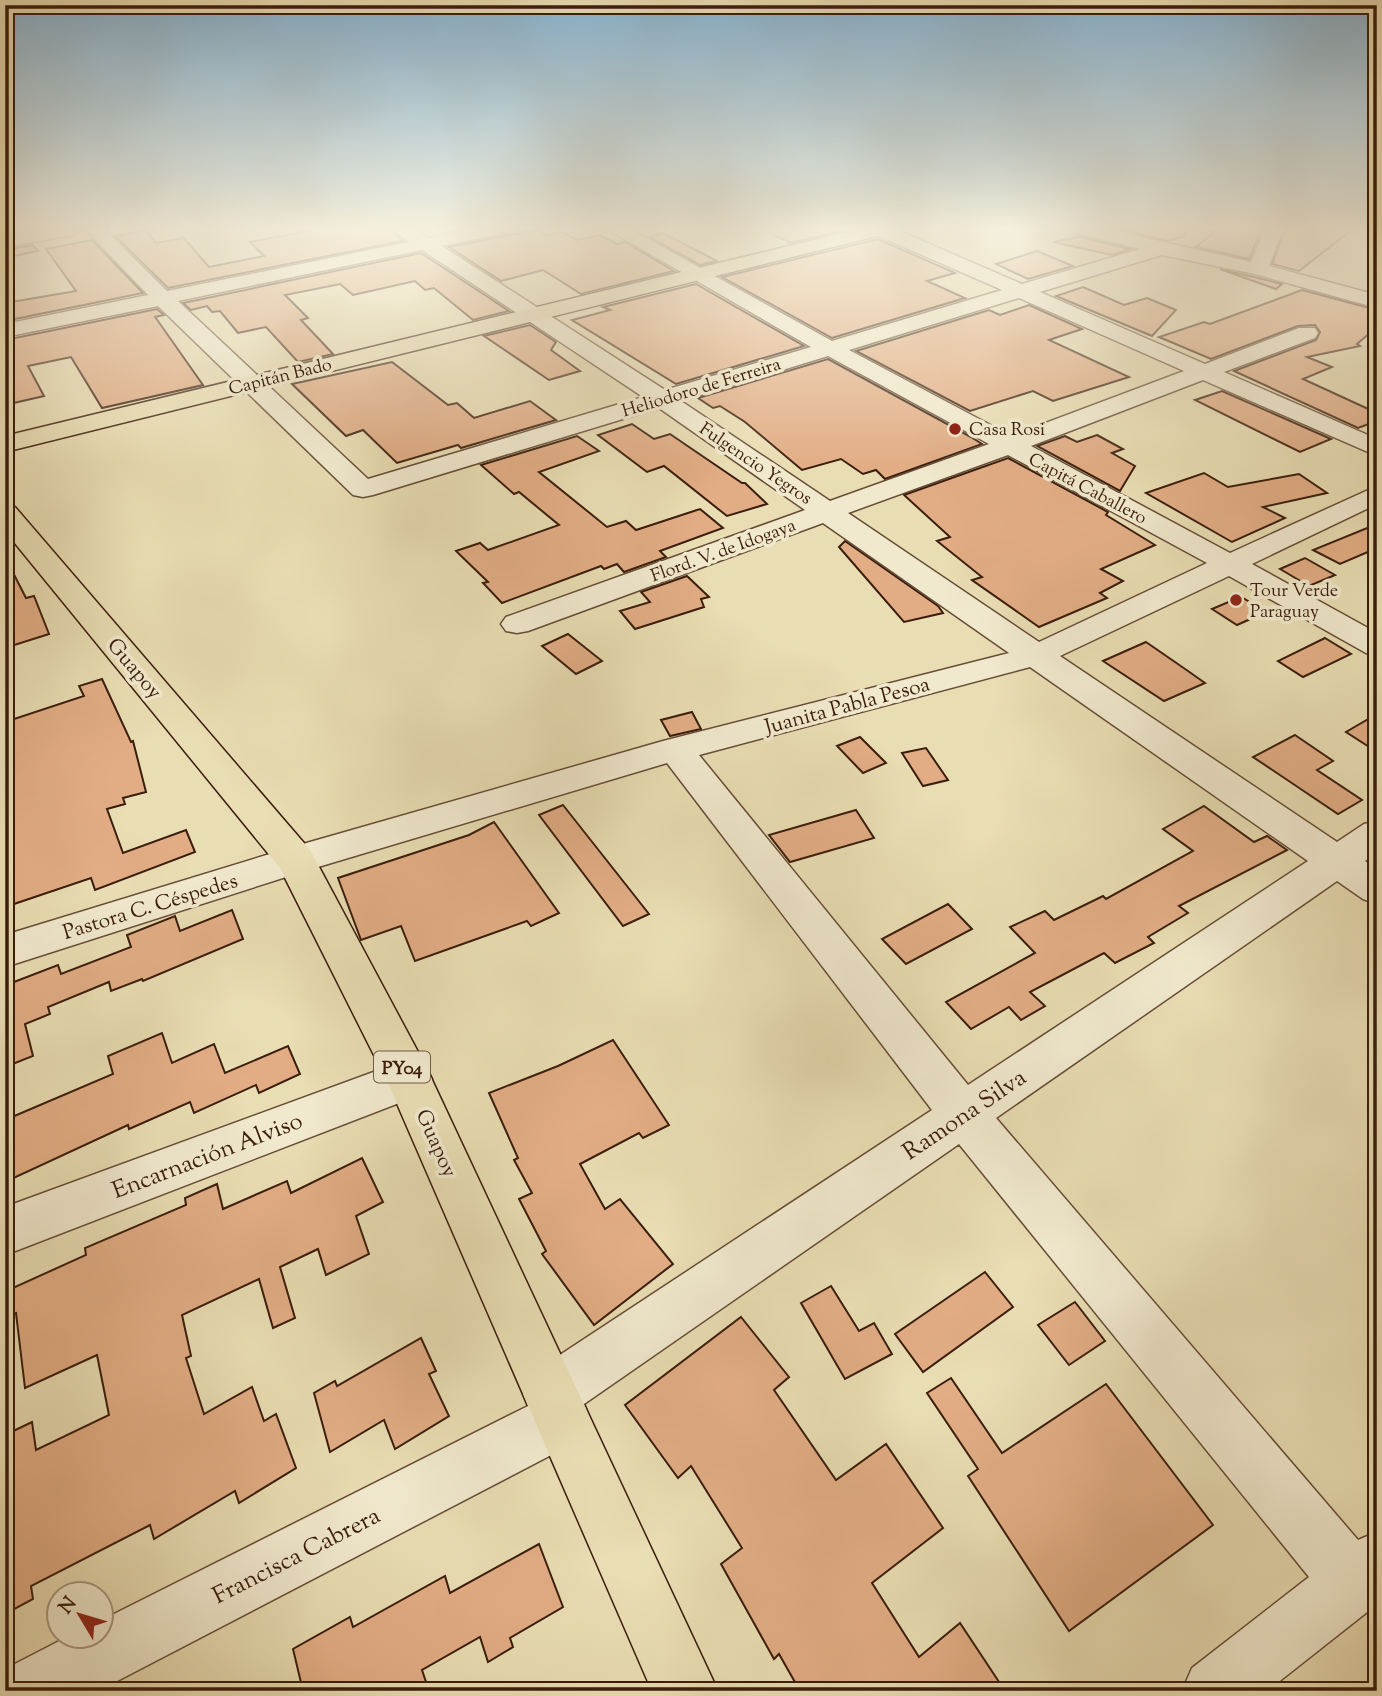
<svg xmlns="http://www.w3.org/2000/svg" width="1382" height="1696" viewBox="0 0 1382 1696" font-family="'Sorts Mill Goudy',serif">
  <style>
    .building { fill: #e2ad85; stroke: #3a1d0c; stroke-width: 2 }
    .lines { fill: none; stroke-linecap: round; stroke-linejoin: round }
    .minor-casing { stroke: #664d36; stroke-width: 3 }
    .major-casing { stroke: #3a1d0c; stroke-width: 3 }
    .minor { fill: #f1e9ce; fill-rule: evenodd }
    .major { fill: #e9ddb3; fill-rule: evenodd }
    .poi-dot { fill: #8f2418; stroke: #f1e9ce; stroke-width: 2.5 }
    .labels { text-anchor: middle; stroke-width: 7; stroke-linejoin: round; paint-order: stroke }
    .far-street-label { font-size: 18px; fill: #3a1d0c; stroke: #f1e9ce }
    .far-poi-label { font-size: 18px; fill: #3a1d0c; stroke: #f1e9ce; text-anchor: start }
    .shield { fill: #f1e9ce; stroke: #715a46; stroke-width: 2 }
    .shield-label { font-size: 19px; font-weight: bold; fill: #3a1d0c }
    .street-label { font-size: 21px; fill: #3a1d0c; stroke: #f1e9ce }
    .near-street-label { font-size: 24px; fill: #3a1d0c; stroke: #f1e9ce }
  </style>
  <rect width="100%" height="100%" fill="#e9ddb3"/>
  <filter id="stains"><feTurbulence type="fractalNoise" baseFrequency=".00286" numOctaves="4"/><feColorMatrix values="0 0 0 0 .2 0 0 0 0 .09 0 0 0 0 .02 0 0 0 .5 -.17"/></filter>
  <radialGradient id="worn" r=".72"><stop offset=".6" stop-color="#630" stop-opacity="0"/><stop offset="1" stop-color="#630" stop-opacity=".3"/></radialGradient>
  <g class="building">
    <path d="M318,229H390L403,241L168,288L115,236L146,230L156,243L184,238L209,267L264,256L250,242Z"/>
    <path d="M761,229H848L791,243Z"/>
    <path d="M1118,229H1184L1185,236L1168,241Z"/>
    <path d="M1218,229H1262L1249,259L1196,247Z"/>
    <path d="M1285,229H1353L1299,271L1272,264Z"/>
    <path d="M535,230L546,236L562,232L577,240L599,235L617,244L625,242L674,271L581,294L543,270L501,281L449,247Z"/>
    <path d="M663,233L717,261L700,265L649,237Z"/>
    <path d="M1077,236L1130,249L1112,255L1053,242L1079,237Z"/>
    <path d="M878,239L955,273L927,281L965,298L832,338L722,277Z"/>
    <path d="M92,240L143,293L5,321V303L76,291L46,249Z"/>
    <path d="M32,245L38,251L5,258V250Z"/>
    <path d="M1037,251L1073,266L1028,279L996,264Z"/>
    <path d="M421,253L509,311L473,320L434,288L425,290L415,281L353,295L340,284L285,295L308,318L301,320L333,354L298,362L266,327L238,333L220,311L212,312L207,306L191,310L183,303Z"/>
    <path d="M1220,269L1254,277L1282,284L1276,289Z"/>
    <path d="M696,284L804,346L676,384L572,320L610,310L603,307Z"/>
    <path d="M1083,287L1124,305L1147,298L1176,310L1152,336L1056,296Z"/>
    <path d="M1302,290L1377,310V327L1357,344L1360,346L1307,357L1332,367L1303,379L1377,413V421L1358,428L1234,371L1316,340L1320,332L1315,325L1298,326L1211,359L1159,337L1204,322L1210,324Z"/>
    <path d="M1029,305L1082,329L1049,340L1129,377L1053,401L1033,391L970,411L856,351L989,310L1000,315Z"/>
    <path d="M157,309L164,315L155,317L158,321L203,385L102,408L71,357L28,366L44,396L5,405V340Z"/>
    <path d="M530,325L556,342L551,350L580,371L549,380L484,336Z"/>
    <path d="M828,359L971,437L982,444L885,479L876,470L863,474L841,459L802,470L745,422L720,406L713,408L698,398Z"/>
    <path d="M392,362L448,405L457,403L474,418L530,401L556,420L461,448L458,445L397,463L363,430L346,436L292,384Z"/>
    <path d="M1222,391L1331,439L1300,452L1195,400Z"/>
    <path d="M632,424L654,439L670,434L742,483H745L767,504L727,516L664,466L647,472L598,435Z"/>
    <path d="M1097,435L1123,449L1112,453L1135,466L1120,491L1037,446L1065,436L1077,442Z"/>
    <path d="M577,436L599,451L539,472L607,527L626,521L636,530L700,509L723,528L660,551L666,557L624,572L617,564L604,569L601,566L502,603L483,583L488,582L456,551L480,543L488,550L559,525L519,492L514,494L481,465Z"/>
    <path d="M1008,458L1108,512L1106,515L1155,545L1101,569L1123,581L1100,593L1107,598L1039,627L972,580L982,577L937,541L950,537L904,495Z"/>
    <path d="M1204,473L1228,487L1299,474L1327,493L1263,507L1285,518L1232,542L1146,493Z"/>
    <path d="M1377,524V548L1340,564L1313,550Z"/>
    <path d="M845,541L938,606L943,613L904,622L839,547Z"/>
    <path d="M5,557L26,598L34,596L49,634L5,648Z"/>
    <path d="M1305,558L1335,575L1309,586L1280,569Z"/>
    <path d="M687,576L709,597L701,599L704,607L635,629L620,611L650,602L641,592Z"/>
    <path d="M1238,598H1243L1266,612L1237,625L1212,609Z"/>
    <path d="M568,634L602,661L576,674L542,646Z"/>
    <path d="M1325,638L1351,654L1303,677L1278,661Z"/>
    <path d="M1146,642L1188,671L1205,683L1164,701L1103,661Z"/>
    <path d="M102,679L131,742L133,741L146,792L123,798L125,804L107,809L123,853L186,830L195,852L95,890L91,878L5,907V722L84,696L79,686Z"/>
    <path d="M692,712L701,729L670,736L661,720Z"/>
    <path d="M1377,714V752L1346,732Z"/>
    <path d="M1295,735L1333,761L1317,770L1362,800L1338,814L1253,757Z"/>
    <path d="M860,737L886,763L863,773L837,746Z"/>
    <path d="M926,748L948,780L923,786L902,753Z"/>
    <path d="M563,805L649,914L623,926L539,815Z"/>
    <path d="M1204,806L1254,842L1267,836L1287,850L1179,906L1188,913L1148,937L1154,943L1115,963L1104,953L1030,992L1045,1006L1021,1020L1009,1007L971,1029L946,1002L1035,953L1010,927L1045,911L1054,920L1103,896L1106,899L1193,851L1163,829Z"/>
    <path d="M856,810L874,838L790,862L769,835Z"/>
    <path d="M494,822L559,913L531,926L527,921L415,961L401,926L361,940L338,878L469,835Z"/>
    <path d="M948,904L972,929L906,964L882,939Z"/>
    <path d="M232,910L243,939L143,981L142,979L111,991L109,982L48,1007L50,1014L25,1024L33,1056L5,1067V980L14,979V982L58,965L61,974L131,947L127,935L175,916L180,931Z"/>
    <path d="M162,1033L172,1063L214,1044L225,1073L288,1046L300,1074L259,1093L256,1085L194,1113L190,1102L129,1129L128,1125L5,1182V1120L113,1074L108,1056Z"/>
    <path d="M613,1040L669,1125L643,1138L639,1133L580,1164L605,1209L620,1199L673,1264L594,1325L542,1254L546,1251L519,1199L532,1193L514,1160L518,1158L489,1093L558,1066Z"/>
    <path d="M362,1158L383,1202L356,1216L369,1254L326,1275L318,1249L280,1267L295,1318L273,1328L259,1279L182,1315L191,1356L186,1358L204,1414L252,1387L264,1421L276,1414L296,1468L239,1503L235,1491L154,1539L150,1525L31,1586L33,1599L5,1614V1435L32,1422L36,1450L109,1415L97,1355L25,1388L16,1313L9,1315L6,1291L86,1255L85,1248L186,1205L185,1198L217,1184L223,1209L287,1181L291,1193Z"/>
    <path d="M985,1272L1013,1307L923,1372L895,1334Z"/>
    <path d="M831,1286L859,1331L874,1323L892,1354L845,1379L801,1303Z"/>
    <path d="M1075,1302L1105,1341L1069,1365L1038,1325Z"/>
    <path d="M741,1317L789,1377L774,1390L836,1480L886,1444L943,1528L872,1583L919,1657L960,1623L1005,1691H800L779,1654L774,1659L721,1564L742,1548L691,1466L678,1478L625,1405Z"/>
    <path d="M421,1338L436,1371L429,1374L449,1416L395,1449L384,1420L330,1452L314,1393L335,1381L337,1386Z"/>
    <path d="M951,1378L1002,1453L1106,1384L1213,1525L1069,1631L968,1476L978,1469L927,1393Z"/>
    <path d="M539,1544L563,1607L510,1638L513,1647L488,1662L480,1637L422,1670L429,1691H303L293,1649L350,1617L353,1627L445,1576L450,1593Z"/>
  </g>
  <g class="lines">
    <g class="minor-casing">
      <g id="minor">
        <path d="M42,229H83L74,235L5,247V235Z"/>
        <path d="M85,229H104L167,291L409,242L393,229H415L428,238L471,229H507L505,233L442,246L665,390L811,347L607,229H630L832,341L1002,290L872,233L870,229H895L1022,284L1140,249L1077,233L1075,229H1106L1251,262L1265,229H1283L1269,266L1377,295V308L1255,274L1162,255L1040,292L1205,364L1299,328H1315L1318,333L1315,338L1224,372L1377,439V456L1203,380L1031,446L1230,553L1377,486V504L1252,564L1377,633V656L1366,653L1229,576L1060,656L1337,842L1364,824L1377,821V853L1365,861L1377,869V904L1363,899L1337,881L996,1118L1358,1540L1377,1532L1376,1605L1267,1691H1182L1192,1668L1309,1577L959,1144L584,1404L590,1419L582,1439L98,1691H5L7,1668L69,1636H102V1620L528,1406L523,1394L531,1374L932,1110L667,763L308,870L5,967V935L296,846L663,741L1009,653L823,523L528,631L517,633L506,631L501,624L506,617L805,510L659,408L373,495L363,497L353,495L158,306L5,337V324L148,295ZM422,250L643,397L368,479L178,301ZM1019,298L1184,371L1011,436L849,350ZM828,356L989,444L830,501L681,401ZM1008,455L1207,563L1039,642L848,513ZM1030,667L1308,861L968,1085L699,755Z"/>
        <path d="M409,1059L425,1065L432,1079L425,1093L5,1255V1207Z"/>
      </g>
    </g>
    <g class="major-casing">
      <g id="major">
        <path d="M859,229H891L889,233L5,452V436Z"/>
        <path d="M5,505L15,507L310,850L425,1065L718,1691H652L388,1083L280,868L5,531Z"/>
      </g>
    </g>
    <use href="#minor" class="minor"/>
    <use href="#major" class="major"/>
  </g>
  <linearGradient id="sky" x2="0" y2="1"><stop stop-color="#89b6d5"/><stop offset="0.49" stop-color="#f5f0dd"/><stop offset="1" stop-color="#f5f0dd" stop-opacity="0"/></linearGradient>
  <rect width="1382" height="466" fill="url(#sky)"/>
  <g class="poi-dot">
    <circle cx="955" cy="429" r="7"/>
    <circle cx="1236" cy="600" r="7"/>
  </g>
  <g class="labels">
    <g class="far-street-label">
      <text transform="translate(280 376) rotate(-14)" y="6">Capitán Bado</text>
      <text transform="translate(701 387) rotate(-17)" y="6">Heliodoro de Ferreira</text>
      <text transform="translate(756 463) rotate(34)" y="6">Fulgencio Yegros</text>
      <text transform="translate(1088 488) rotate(28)" y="6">Capitá Caballero</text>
      <text transform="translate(723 550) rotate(-20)" y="6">Flord. V. de Idogaya</text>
    </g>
    <g class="far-poi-label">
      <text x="969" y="435">Casa Rosi</text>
      <text x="1250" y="596">Tour Verde<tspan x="1250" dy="21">Paraguay</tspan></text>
    </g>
    <rect class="shield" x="374" y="1051.5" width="56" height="31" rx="5"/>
    <g class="shield-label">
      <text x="402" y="1074">PY04</text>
    </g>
    <g class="street-label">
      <text transform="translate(135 668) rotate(50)" y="7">Guapoy</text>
      <text transform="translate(847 705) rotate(-15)" y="7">Juanita Pabla Pesoa</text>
      <text transform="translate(150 906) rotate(-17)" y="7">Pastora C. Céspedes</text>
      <text transform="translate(437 1143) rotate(66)" y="7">Guapoy</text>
    </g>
    <g class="near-street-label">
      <text transform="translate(964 1114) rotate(-34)" y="8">Ramona Silva</text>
      <text transform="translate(207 1155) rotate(-21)" y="8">Encarnación Alviso</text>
      <text transform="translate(296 1555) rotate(-27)" y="8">Francisca Cabrera</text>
    </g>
  </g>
  <rect width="1382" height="1696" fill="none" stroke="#e9ddb3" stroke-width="28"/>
  <rect x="7" y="7" width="1368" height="1682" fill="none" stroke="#3a1d0c" stroke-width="3.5"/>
  <rect x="14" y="14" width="1354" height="1668" fill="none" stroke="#3a1d0c" stroke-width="2"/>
  <g transform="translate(80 1615) rotate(308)"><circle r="33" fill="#f1e9ce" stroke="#a89780" stroke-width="2"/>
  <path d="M0-5L12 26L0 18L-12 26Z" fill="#8f2418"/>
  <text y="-10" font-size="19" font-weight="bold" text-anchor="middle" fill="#3a1d0c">N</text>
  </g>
  <rect width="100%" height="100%" filter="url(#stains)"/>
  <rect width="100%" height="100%" fill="url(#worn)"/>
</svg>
